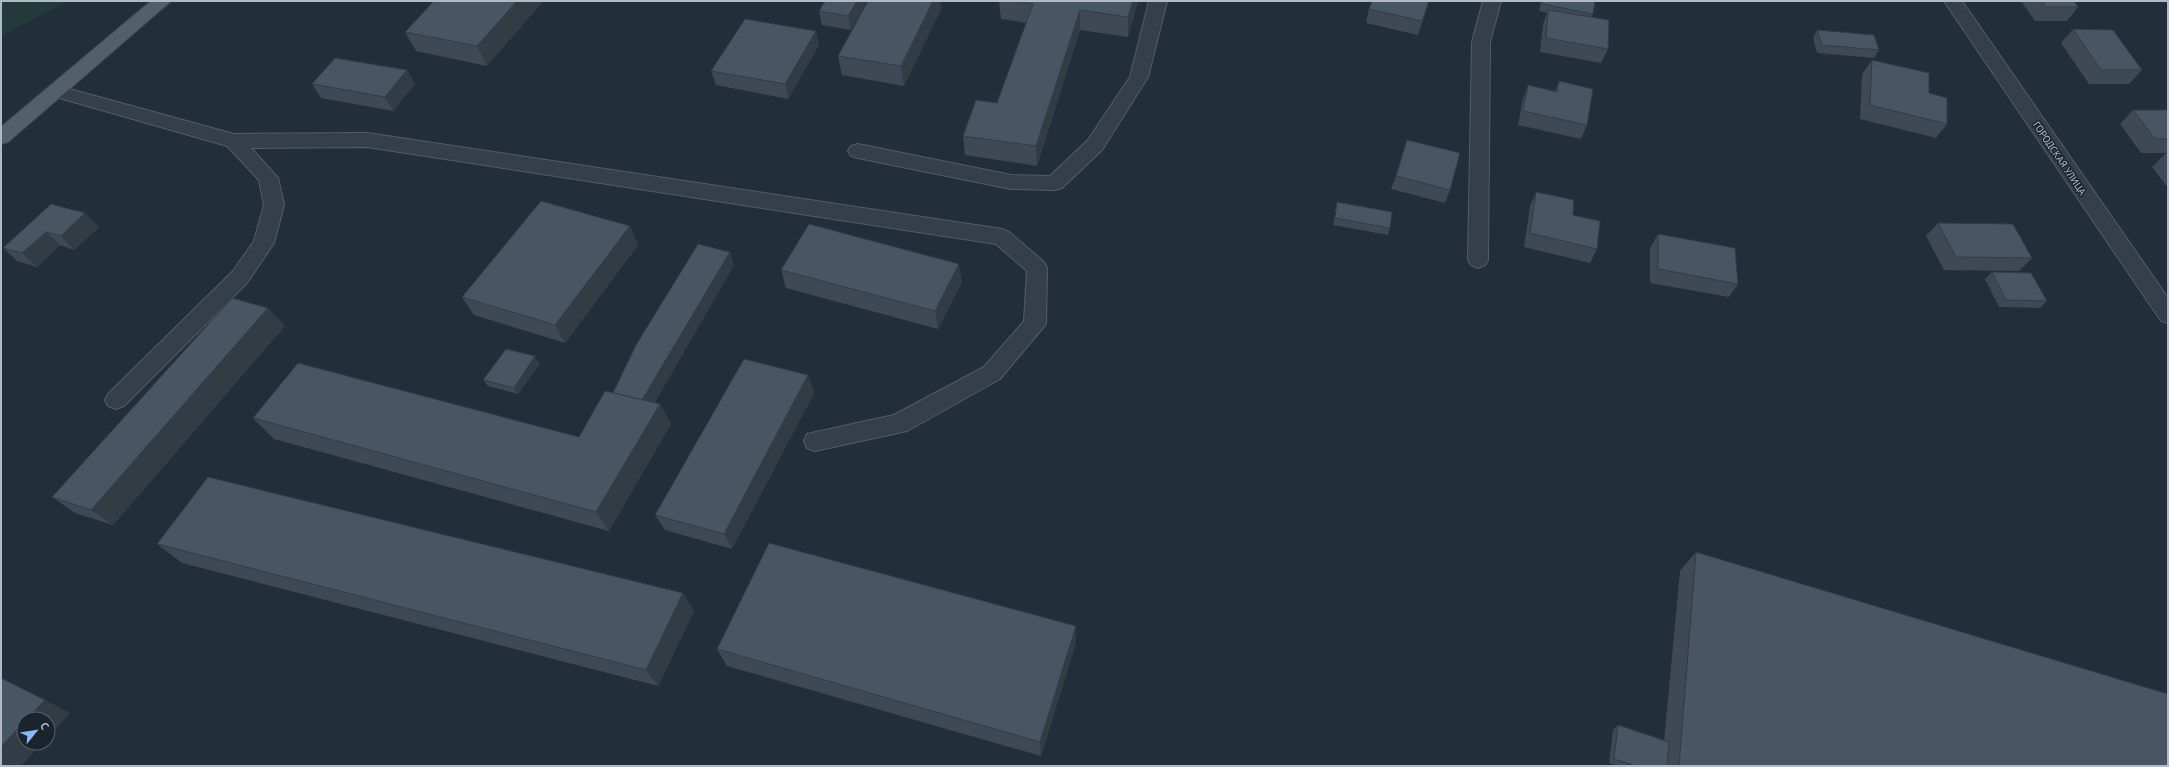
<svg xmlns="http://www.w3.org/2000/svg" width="2169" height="767" viewBox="0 0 2169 767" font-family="'PT Sans',sans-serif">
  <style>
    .green { fill: #243a3a }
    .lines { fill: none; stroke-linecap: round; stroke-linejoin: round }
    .minor-casing { stroke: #535d67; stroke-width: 2 }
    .major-casing { stroke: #424b56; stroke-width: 2 }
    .minor { fill: #353f4a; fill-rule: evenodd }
    .major { fill: #535f6a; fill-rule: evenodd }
    .wall { fill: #3e4955 }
    .shaded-wall { fill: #323c45 }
    .building { fill: #485563; stroke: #323c45 }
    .labels { text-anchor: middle; stroke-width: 3; stroke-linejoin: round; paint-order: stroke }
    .street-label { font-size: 10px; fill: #b0bac6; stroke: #1b242e }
  </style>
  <rect width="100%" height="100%" fill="#222e39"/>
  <path class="green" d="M1,1H69L1,36Z"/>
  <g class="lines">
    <g class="minor-casing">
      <g id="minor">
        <path d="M1149,1H1167L1148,77L1102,150L1062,188L1055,190L1011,189L858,158L851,156L848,151L851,146L858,144L1011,175L1050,176L1088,140L1130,77Z"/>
        <path d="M1483,1H1501L1490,42L1488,260L1485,265L1478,268L1471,265L1468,260L1472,42Z"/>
        <path d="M1944,1H1962L2168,298V323L2161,321Z"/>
        <path d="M55,85L234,134L367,133L1002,229L1009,232L1044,262L1047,268L1046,324L1000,379L907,431L815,451L807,448L804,441L807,434L894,415L984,367L1024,321L1027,271L996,244L367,147L251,148L278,178L284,205L274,243L247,283L124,406L116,409L108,406L105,400L108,394L233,271L254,241L264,205L259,180L227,146L49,95L46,91L49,87Z"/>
      </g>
    </g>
    <g class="major-casing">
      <path id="major" d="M151,1H171L8,142L1,144V127Z"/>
    </g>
    <use href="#minor" class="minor"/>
    <use href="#major" class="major"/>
  </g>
  <g class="wall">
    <path d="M434,1H543L487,66L416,51L405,32Z"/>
    <path d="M825,1H941V9L904,86L842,75L838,56L865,6L851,30L822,25L819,11Z"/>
    <path d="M999,1H1138L1128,37L1080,30L1037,166L965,155L963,136L997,103L1027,23L1001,19Z"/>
    <path d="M1429,1L1425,15L1418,35L1366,23L1369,9Z"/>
    <path d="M1541,1H1595L1593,14L1591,17L1608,49L1601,63L1540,52L1543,24L1547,13L1539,11Z"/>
    <path d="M2021,1H2074L2078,7L2067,21H2035Z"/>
    <path d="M2073,29L2142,70L2129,84H2089L2061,43Z"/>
    <path d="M1817,30L1879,50L1874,58L1817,53L1813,38Z"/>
    <path d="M819,45L788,99L716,85L711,71Z"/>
    <path d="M1872,60L1947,124L1936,138L1860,119L1862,74Z"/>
    <path d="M1559,81L1587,125L1581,139L1518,125L1523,99L1528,85L1555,91Z"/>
    <path d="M312,84H415L393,111L321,98Z"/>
    <path d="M2133,110L2168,111V153H2141L2120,124Z"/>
    <path d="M2166,153H2168V188L2152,167Z"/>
    <path d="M1396,176L1450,190L1445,203L1391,189Z"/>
    <path d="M1536,192L1597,249L1590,263L1524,247L1530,206Z"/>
    <path d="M1337,202L1390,228L1388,235L1333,225Z"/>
    <path d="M85,213L99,227L74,250L60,245L37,267L17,261L3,248Z"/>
    <path d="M1938,223L2032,258L2019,271L1944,270L1926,236Z"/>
    <path d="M1658,234L1738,284L1729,297L1650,283V248Z"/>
    <path d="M638,245L565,343L474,315L462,297Z"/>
    <path d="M734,265L655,402L660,404L671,424L609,531L274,439L253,418L579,437L613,393Z"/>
    <path d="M781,270L962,282L938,329L786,288Z"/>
    <path d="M1992,272L2047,301L2040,308L1999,307L1985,279Z"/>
    <path d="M285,326L113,525L75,513L52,497Z"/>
    <path d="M540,363L518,394L488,386L483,380Z"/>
    <path d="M808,375L814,393L732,549L665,530L655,515Z"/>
    <path d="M157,544L694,611L658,686L182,563Z"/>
    <path d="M1696,552L2168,766H1618L1609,763L1613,730L1618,725L1664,741L1680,571Z"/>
    <path d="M1076,626V643L1041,756L727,666L717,649Z"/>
  </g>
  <g class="shaded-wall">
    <path d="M517,1H543L487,66L477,46Z"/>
    <path d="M857,1H868L851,30L848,16Z"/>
    <path d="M933,1H941V9L904,86L901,66Z"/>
    <path d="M1133,1H1138L1128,37V17Z"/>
    <path d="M1429,1L1425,15L1418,35L1422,21Z"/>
    <path d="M1080,10V30L1037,166L1036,146Z"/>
    <path d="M816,31L819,45L788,99L785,84Z"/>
    <path d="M407,70L415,84L393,111L385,97Z"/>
    <path d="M85,213L99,227L74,250L61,236Z"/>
    <path d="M630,226L638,245L565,343L555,325Z"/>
    <path d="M46,232L60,245L37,267L22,253Z"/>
    <path d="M730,252L734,265L646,418L639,405Z"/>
    <path d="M959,264L962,282L938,329L935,311Z"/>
    <path d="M268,308L285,326L113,525L91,510Z"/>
    <path d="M535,356L540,363L518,394L514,388Z"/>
    <path d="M808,375L814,393L732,549L724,534Z"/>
    <path d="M660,404L671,424L609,531L596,512Z"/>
    <path d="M683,593L694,611L658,686L646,670Z"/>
    <path d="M1076,626V643L1041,756L1040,742Z"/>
    <path d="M45,700L70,713L48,737V719H27Z"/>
    <path d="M24,722V743H42L21,766H1V747Z"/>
  </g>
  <g class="building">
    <path d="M434,1H517L477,46L405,32Z"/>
    <path d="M825,1H857L848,16L819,11Z"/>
    <path d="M868,1H933L901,66L838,56Z"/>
    <path d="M1013,1H1133L1128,17L1080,10L1036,146L963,136L976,100L997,103L1033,4Z"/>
    <path d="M1372,1H1429L1422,21L1369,9Z"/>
    <path d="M1542,1H1595L1593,14L1542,4Z"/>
    <path d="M2042,1H2074L2078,7H2046Z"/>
    <path d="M1548,10L1609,20L1608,49L1546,38Z"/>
    <path d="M745,19L816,31L785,84L711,71Z"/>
    <path d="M2073,29L2113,30L2142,70H2101Z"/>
    <path d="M1817,30L1874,35L1879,50L1822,45Z"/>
    <path d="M335,58L407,70L385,97L312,84Z"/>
    <path d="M1872,60L1929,73V93L1947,98V124L1870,105Z"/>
    <path d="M1559,81L1593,89L1587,125L1523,111L1528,85L1557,92Z"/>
    <path d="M2133,110H2167L2168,111V139H2155Z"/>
    <path d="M1407,140L1460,153L1450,190L1396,176Z"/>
    <path d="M1536,192L1574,200L1573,215L1600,221L1597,249L1530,233Z"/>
    <path d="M541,201L630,226L555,325L462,297Z"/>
    <path d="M1337,202L1392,212L1390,228L1335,218Z"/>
    <path d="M51,204L85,213L61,236L46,232L22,253L3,248Z"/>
    <path d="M1938,223L2013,224L2032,258L1956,257Z"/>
    <path d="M809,224L959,264L935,311L781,270Z"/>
    <path d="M1658,234L1735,248L1738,284L1658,269Z"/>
    <path d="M698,244L730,252L642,400L613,393L636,345Z"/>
    <path d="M1992,272L2031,273L2047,301L2006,300Z"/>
    <path d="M232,298L268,308L91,510L52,497Z"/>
    <path d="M506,349L535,356L514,388L483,380Z"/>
    <path d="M744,359L808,375L724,534L655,515Z"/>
    <path d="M298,363L579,437L605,391L660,404L596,512L253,418Z"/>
    <path d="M208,477L683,593L646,670L157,544Z"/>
    <path d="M769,543L1076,626L1040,742L717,649Z"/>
    <path d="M1696,552L2168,694V766H1679Z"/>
    <path d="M1,678L45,700L27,719H24V722L1,747Z"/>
    <path d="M1618,725L1669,742L1667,766H1636L1614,759Z"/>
  </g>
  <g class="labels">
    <g class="street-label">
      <text transform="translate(2060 158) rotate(56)" y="4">ГОРОДСКАЯ УЛИЦА</text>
    </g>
  </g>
  <rect width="2169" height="767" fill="none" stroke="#b0bac6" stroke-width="4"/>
  <g transform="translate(36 731) rotate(60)"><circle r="19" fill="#1b242e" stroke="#57606b"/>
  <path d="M0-3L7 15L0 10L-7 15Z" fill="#85baf7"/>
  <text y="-6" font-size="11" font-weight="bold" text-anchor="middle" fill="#b0bac6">С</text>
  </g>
</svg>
